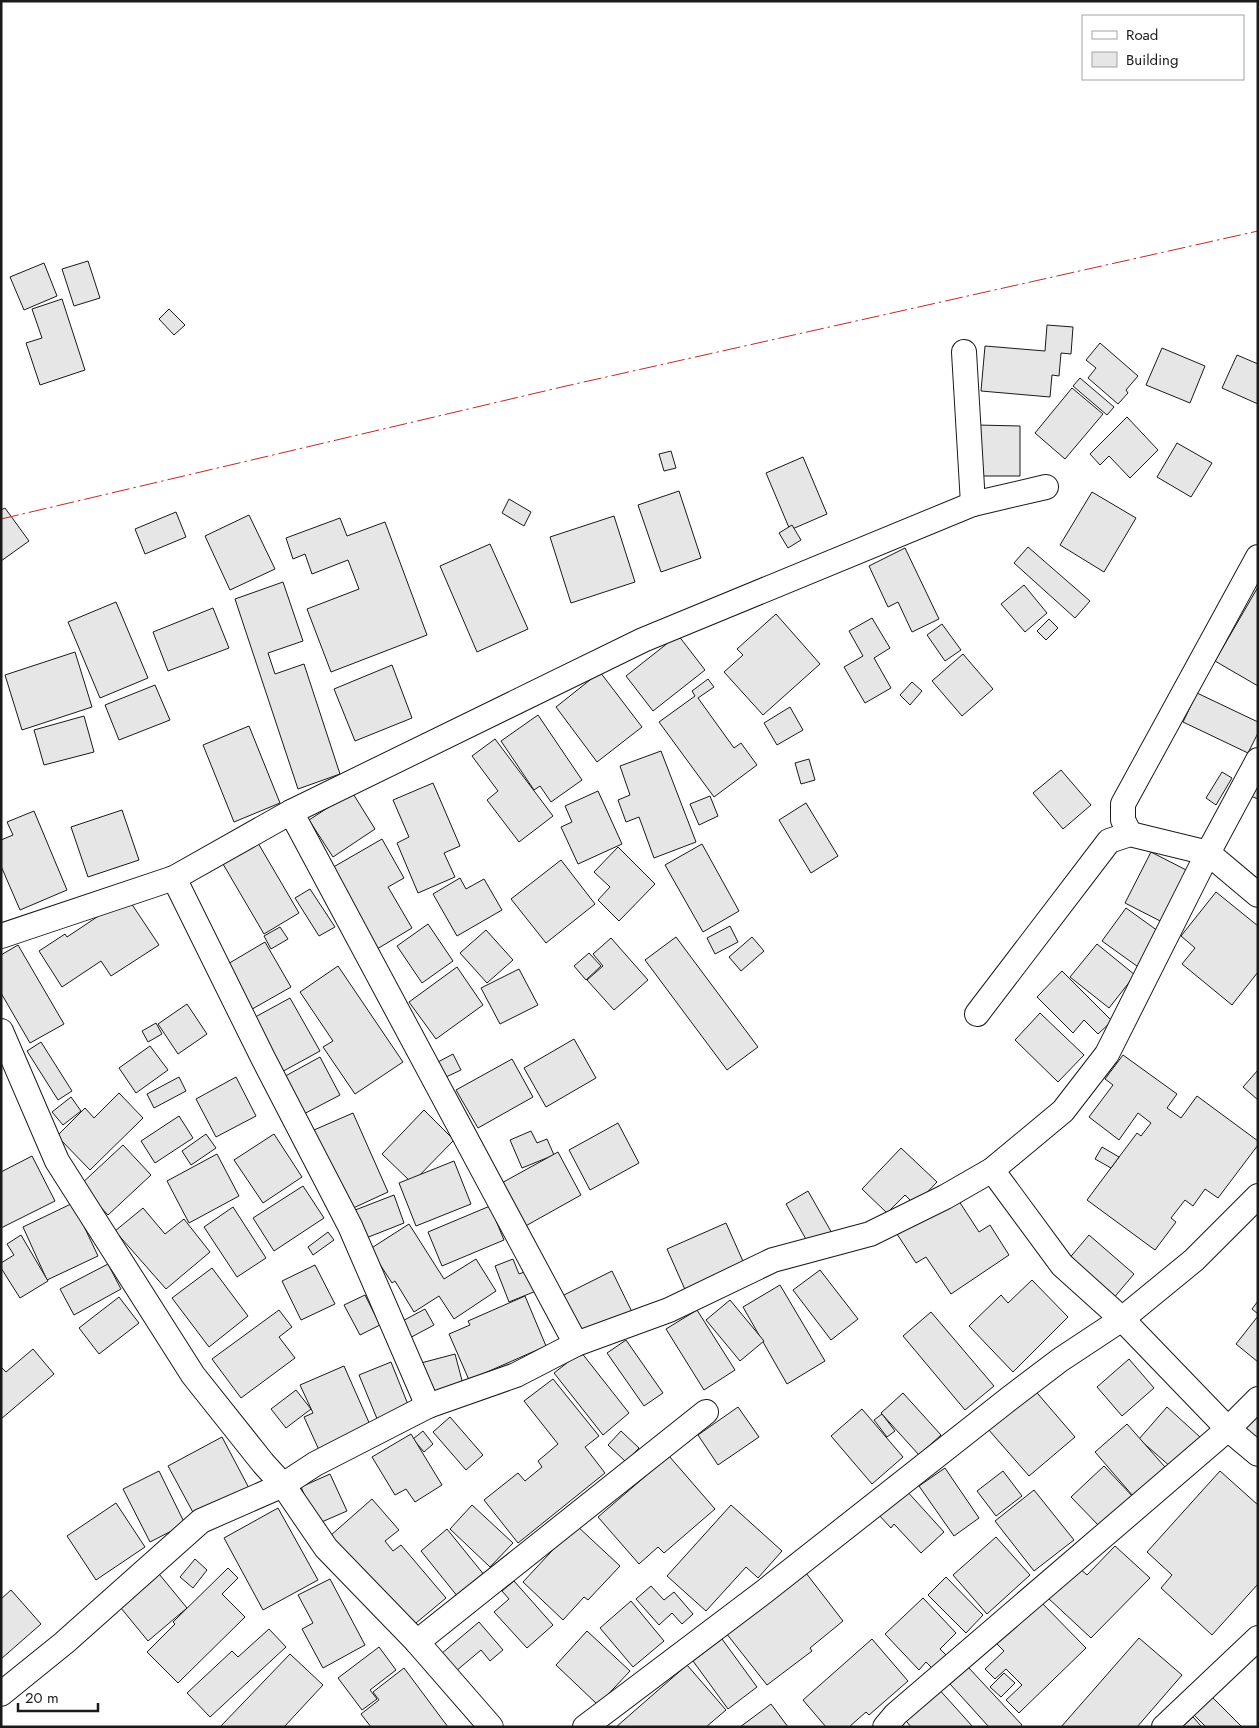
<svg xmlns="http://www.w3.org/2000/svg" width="1259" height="1728" viewBox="0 0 1259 1728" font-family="Jost,sans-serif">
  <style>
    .building { fill: #e6e6e6; stroke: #1a1a1a }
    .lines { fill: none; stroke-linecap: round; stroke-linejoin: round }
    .street-casing { stroke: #1a1a1a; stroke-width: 26 }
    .street { stroke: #fff; stroke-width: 24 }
    .power { stroke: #c62828; stroke-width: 1; stroke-dasharray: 18 4 2.5 4; stroke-linecap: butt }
  </style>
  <rect width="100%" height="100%" fill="#fff"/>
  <g class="building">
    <path d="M88,261L100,298L74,306L62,269Z"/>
    <path d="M44,263L57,296L24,310L10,277Z"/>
    <path d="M62,299L85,370L40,385L26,343L42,338L32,309Z"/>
    <path d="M169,309L185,325L174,335L159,319Z"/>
    <path d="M1047,325L1073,327L1071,354L1061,353L1059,376L1052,375L1050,397L981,391L985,346L1045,351Z"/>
    <path d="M1100,343L1138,376L1126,390L1128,393L1118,404L1088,378L1096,368L1086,360Z"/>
    <path d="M1162,348L1205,366L1190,403L1146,385Z"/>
    <path d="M1237,355L1258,364V404L1222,388Z"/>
    <path d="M1080,378L1114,407L1107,415L1073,386Z"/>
    <path d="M1072,388L1103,414L1065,459L1035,433Z"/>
    <path d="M1127,417L1158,450L1130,478L1109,456L1100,465L1090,454Z"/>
    <path d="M977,425L1020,426V476H976Z"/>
    <path d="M1177,443L1212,463L1191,497L1157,477Z"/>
    <path d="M671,451L676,468L664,471L659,454Z"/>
    <path d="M803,457L827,514L790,530L766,473Z"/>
    <path d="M679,491L701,558L661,572L638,505Z"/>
    <path d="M1092,492L1136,518L1104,572L1060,545Z"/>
    <path d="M509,499L531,512L524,526L502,513Z"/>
    <path d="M5,508L29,541L1,561V510Z"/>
    <path d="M176,512L186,537L145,554L135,529Z"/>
    <path d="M249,515L275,569L230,590L205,536Z"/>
    <path d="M614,516L635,582L571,603L550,537Z"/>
    <path d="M340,518L347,536L385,522L427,635L331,672L307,609L359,589L348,560L312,574L305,554L293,559L286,538Z"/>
    <path d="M792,525L801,540L788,548L779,533Z"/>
    <path d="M490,544L528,629L477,652L440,566Z"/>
    <path d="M1028,547L1090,601L1075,618L1014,563Z"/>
    <path d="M905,548L939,619L912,632L898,602L888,607L869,566Z"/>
    <path d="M283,582L303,641L268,653L275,674L304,664L340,774L298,789L235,599Z"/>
    <path d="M1024,585L1047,613L1025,632L1001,604Z"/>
    <path d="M1258,587V686L1215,661Z"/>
    <path d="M116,602L148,678L100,698L68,622Z"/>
    <path d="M213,608L229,648L168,671L153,632Z"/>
    <path d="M776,614L820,664L763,715L724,672L743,655L737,649Z"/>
    <path d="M872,618L890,648L874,658L891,688L865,703L844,667L863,656L849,631Z"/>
    <path d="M1049,619L1058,628L1046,640L1037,631Z"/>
    <path d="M942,624L961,650L945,661L927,635Z"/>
    <path d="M678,635L705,670L653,711L626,676Z"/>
    <path d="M75,652L92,707L22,730L5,675Z"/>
    <path d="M963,654L993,689L962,716L932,681Z"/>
    <path d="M392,665L412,718L355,741L334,689Z"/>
    <path d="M600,672L642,727L597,762L556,707Z"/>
    <path d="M708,679L714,687L698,698L734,748L741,743L757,765L714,797L659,722L695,696L692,691Z"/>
    <path d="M912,682L922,691L910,705L900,695Z"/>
    <path d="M155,685L170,720L119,740L105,705Z"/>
    <path d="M1197,693L1258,722V733L1248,753L1183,722Z"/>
    <path d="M790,707L803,730L777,745L764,723Z"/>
    <path d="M538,715L582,780L551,802L540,786L534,790L501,741Z"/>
    <path d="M84,716L94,752L44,765L34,730Z"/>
    <path d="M249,726L280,803L234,822L203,745Z"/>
    <path d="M495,739L553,816L519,842L487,800L498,791L472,756Z"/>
    <path d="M661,751L696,842L654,858L639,817L626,822L618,800L630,795L620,766Z"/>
    <path d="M809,759L815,780L801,784L795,763Z"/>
    <path d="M1061,770L1091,805L1063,829L1033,793Z"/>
    <path d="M1222,772L1232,778L1216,805L1206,798Z"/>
    <path d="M1258,776V799L1248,795Z"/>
    <path d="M433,783L460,846L444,853L455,877L418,893L397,843L409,837L393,800Z"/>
    <path d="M598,791L622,844L578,864L561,827L572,822L565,806Z"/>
    <path d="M352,792L375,829L333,857L309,820Z"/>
    <path d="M710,796L718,816L699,825L690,804Z"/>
    <path d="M806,803L838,856L811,873L779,820Z"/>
    <path d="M122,810L139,860L88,877L71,827Z"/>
    <path d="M34,811L67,890L20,910L1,866V840L13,835L7,822Z"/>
    <path d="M382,839L404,878L388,887L412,928L377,949L330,869Z"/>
    <path d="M258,843L299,913L264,934L223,864Z"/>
    <path d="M702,844L739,911L703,932L665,865Z"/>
    <path d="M618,847L655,884L619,921L598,900L610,887L594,872Z"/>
    <path d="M1151,852L1194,874L1168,925L1125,903Z"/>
    <path d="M561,860L595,904L546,943L511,899Z"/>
    <path d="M460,878L466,889L484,879L502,910L457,936L433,894Z"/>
    <path d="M310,889L335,927L319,936L295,898Z"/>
    <path d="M1216,892L1258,926V972L1232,1005L1182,964L1195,948L1181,936Z"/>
    <path d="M127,897L159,945L111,976L101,961L62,987L39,951L65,934L67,937Z"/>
    <path d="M1126,908L1165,936L1141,969L1102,941Z"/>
    <path d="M428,924L453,961L422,983L397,946Z"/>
    <path d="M730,926L738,942L715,954L707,938Z"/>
    <path d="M280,927L288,939L271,949L264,936Z"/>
    <path d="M486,930L513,960L487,983L460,953Z"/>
    <path d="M676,937L758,1047L727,1070L645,960Z"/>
    <path d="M752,937L764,951L741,971L729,957Z"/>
    <path d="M611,938L648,980L614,1010L587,980L603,966L593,954Z"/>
    <path d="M265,942L291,987L247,1012L221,968Z"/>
    <path d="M1097,944L1135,975L1109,1008L1070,977Z"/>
    <path d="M18,945L64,1024L30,1043L1,993V955Z"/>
    <path d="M589,953L601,966L586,980L574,966Z"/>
    <path d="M338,966L403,1062L355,1094L323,1047L333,1041L300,992Z"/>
    <path d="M457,967L483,1005L436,1039L409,1002Z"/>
    <path d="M519,969L538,1005L500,1024L481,988Z"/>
    <path d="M1062,971L1112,1021L1098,1034L1084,1020L1073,1033L1037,997Z"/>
    <path d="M290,998L320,1051L278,1074L248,1021Z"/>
    <path d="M187,1004L207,1034L178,1054L158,1024Z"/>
    <path d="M1040,1013L1084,1055L1058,1082L1015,1040Z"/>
    <path d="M156,1023L162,1034L148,1042L142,1031Z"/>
    <path d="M574,1039L596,1078L546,1107L524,1068Z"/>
    <path d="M41,1042L72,1091L58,1100L27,1051Z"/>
    <path d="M150,1046L168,1070L136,1093L119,1068Z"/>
    <path d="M453,1054L461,1070L446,1077L438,1062Z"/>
    <path d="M1123,1055L1177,1094L1167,1108L1181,1118L1197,1096L1258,1141V1145L1218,1198L1205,1189L1193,1206L1185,1200L1171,1218L1176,1222L1155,1250L1087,1200L1137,1133L1141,1136L1151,1123L1138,1113L1119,1140L1089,1117L1113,1085L1105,1079Z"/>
    <path d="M320,1057L340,1095L300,1116L280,1079Z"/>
    <path d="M512,1059L533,1097L478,1128L456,1090Z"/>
    <path d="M1258,1070V1100L1243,1087Z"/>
    <path d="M179,1077L186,1091L154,1108L147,1094Z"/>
    <path d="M236,1077L256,1116L216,1137L196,1099Z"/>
    <path d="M119,1093L143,1118L90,1170L57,1136L85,1108L94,1118Z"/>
    <path d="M71,1097L81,1111L63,1125L52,1112Z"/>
    <path d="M424,1110L454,1140L412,1183L382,1154Z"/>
    <path d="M353,1113L388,1192L349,1210L314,1130Z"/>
    <path d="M179,1116L193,1138L155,1163L141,1141Z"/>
    <path d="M618,1123L639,1163L590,1190L569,1150Z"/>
    <path d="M531,1131L537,1143L547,1139L554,1155L522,1168L510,1140Z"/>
    <path d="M206,1134L216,1148L191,1165L182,1151Z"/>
    <path d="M274,1134L302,1177L263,1203L234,1160Z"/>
    <path d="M123,1145L151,1175L108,1215L80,1185Z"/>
    <path d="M1102,1147L1119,1157L1111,1168L1095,1159Z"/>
    <path d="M901,1148L937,1182L915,1205L905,1195L887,1213L862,1189Z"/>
    <path d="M558,1152L581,1195L522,1228L498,1185Z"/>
    <path d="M217,1154L239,1196L189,1223L167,1181Z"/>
    <path d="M32,1156L55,1201L1,1228V1172Z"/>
    <path d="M454,1161L471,1204L416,1226L399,1183Z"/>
    <path d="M303,1186L324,1218L274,1251L253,1218Z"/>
    <path d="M808,1191L833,1235L811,1248L786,1204Z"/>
    <path d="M394,1195L404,1223L361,1240L350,1212Z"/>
    <path d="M955,1195L979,1232L990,1225L1009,1255L951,1294L926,1257L916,1263L897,1234Z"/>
    <path d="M73,1203L98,1256L47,1280L23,1227Z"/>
    <path d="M490,1206L504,1240L442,1266L428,1232Z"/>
    <path d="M233,1207L266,1258L237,1277L204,1227Z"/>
    <path d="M143,1208L165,1234L184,1219L210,1252L166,1289L115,1231Z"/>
    <path d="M726,1223L746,1268L687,1294L667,1249Z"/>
    <path d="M409,1224L444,1279L476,1259L496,1291L454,1319L439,1296L414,1312L395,1281L392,1283L370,1249Z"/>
    <path d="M328,1232L334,1240L313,1255L308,1247Z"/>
    <path d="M21,1235L48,1281L20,1298L1,1268V1263L14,1255L7,1244Z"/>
    <path d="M1089,1235L1134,1274L1112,1300L1067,1261Z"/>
    <path d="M513,1259L519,1274L532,1269L541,1289L509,1302L495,1266Z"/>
    <path d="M108,1264L121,1289L74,1315L60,1289Z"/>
    <path d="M315,1265L335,1304L301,1320L282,1281Z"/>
    <path d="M212,1268L248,1316L209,1347L172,1298Z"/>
    <path d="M820,1270L858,1319L831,1340L793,1290Z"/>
    <path d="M612,1271L633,1314L579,1341L558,1298Z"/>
    <path d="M1032,1280L1068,1317L1013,1372L969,1326L1001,1295L1008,1303Z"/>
    <path d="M780,1285L825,1361L787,1384L743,1307Z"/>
    <path d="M365,1295L380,1325L360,1335L344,1305Z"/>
    <path d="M525,1296L546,1346L469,1380L449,1334L470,1325L468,1321Z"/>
    <path d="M119,1297L139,1323L99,1354L79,1328Z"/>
    <path d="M730,1300L764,1341L740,1361L706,1320Z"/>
    <path d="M1258,1301V1314L1252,1309Z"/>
    <path d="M425,1309L434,1325L404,1341L395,1325Z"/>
    <path d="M279,1310L292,1327L279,1337L295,1358L241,1398L212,1359Z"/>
    <path d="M697,1310L735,1370L704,1390L666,1329Z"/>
    <path d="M931,1312L994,1386L965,1410L903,1336Z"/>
    <path d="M1258,1316V1362L1236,1344Z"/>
    <path d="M626,1340L663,1393L644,1406L607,1353Z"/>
    <path d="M33,1349L54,1374L1,1419V1367L6,1372Z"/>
    <path d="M581,1352L629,1413L603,1435L554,1373Z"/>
    <path d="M455,1354L464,1388L430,1397L421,1363Z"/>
    <path d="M1129,1359L1154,1388L1122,1416L1097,1387Z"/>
    <path d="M391,1362L411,1412L380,1426L359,1375Z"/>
    <path d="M344,1366L371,1427L319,1450L304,1417L313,1413L300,1385Z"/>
    <path d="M553,1379L599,1436L585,1447L605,1473L518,1543L484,1500L518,1473L525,1481L542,1467L538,1461L558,1444L524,1401Z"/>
    <path d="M1032,1387L1075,1437L1029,1476L988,1429Z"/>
    <path d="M296,1390L311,1409L286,1428L271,1409Z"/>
    <path d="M903,1393L941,1435L919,1455L881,1413Z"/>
    <path d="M738,1407L759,1437L718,1465L698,1435Z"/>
    <path d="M1167,1407L1200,1437L1172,1468L1139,1439Z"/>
    <path d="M862,1409L903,1457L872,1484L831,1436Z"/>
    <path d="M1258,1411V1441L1243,1425Z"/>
    <path d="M882,1414L895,1431L887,1437L874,1420Z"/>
    <path d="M450,1417L483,1455L466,1470L433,1432Z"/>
    <path d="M1127,1424L1165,1467L1133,1496L1095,1452Z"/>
    <path d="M423,1431L433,1444L424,1452L413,1439Z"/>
    <path d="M621,1431L639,1448L626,1462L608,1445Z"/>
    <path d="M411,1434L442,1485L415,1502L406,1489L395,1495L372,1457Z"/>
    <path d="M222,1437L250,1490L196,1518L168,1466Z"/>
    <path d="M669,1456L715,1509L664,1553L658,1547L639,1564L598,1517Z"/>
    <path d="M1104,1466L1135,1499L1102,1529L1071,1497Z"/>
    <path d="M945,1468L979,1518L954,1536L919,1486Z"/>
    <path d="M159,1471L185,1524L150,1542L123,1489Z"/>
    <path d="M1003,1471L1022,1496L996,1516L977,1491Z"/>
    <path d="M1220,1471L1258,1505V1584L1212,1635L1161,1588L1172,1575L1147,1552Z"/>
    <path d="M330,1474L347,1511L317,1524L301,1487Z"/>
    <path d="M905,1489L944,1532L921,1553L894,1524L891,1528L878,1514Z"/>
    <path d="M1034,1490L1074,1540L1034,1571L995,1521Z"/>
    <path d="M372,1499L399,1530L385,1541L393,1551L401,1545L446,1598L410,1628L330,1536Z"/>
    <path d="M116,1503L145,1547L96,1580L67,1536Z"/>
    <path d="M472,1505L513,1543L490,1567L450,1529Z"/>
    <path d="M731,1505L782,1551L758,1578L746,1567L706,1611L667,1576Z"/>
    <path d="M278,1508L318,1580L263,1610L224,1538Z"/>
    <path d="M576,1525L620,1566L588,1600L584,1597L563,1620L523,1582Z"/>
    <path d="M447,1529L485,1576L458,1597L421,1551Z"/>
    <path d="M996,1537L1030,1575L987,1614L953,1575Z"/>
    <path d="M1115,1546L1150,1578L1091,1638L1048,1598L1077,1566L1087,1575Z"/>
    <path d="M195,1559L207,1570L193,1588L180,1577Z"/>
    <path d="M228,1568L238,1578L222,1594L245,1617L178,1683L147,1652L175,1624L173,1622Z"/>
    <path d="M155,1569L187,1608L148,1641L116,1602Z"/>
    <path d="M806,1573L843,1621L810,1648L812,1651L767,1685L726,1633Z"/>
    <path d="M946,1577L983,1615L966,1633L928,1595Z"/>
    <path d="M330,1579L365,1645L323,1668L302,1629L313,1623L298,1595Z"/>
    <path d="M514,1581L553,1625L527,1648L494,1612L509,1599L502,1591Z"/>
    <path d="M651,1586L664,1600L674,1592L693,1614L682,1624L672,1613L659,1625L636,1599Z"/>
    <path d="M11,1590L41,1624L1,1659V1599Z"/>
    <path d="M923,1598L956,1633L940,1649L949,1658L935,1671L926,1662L919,1670L885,1634Z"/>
    <path d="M631,1601L664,1641L633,1667L600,1628Z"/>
    <path d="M1040,1601L1086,1648L1019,1713L1006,1700L1022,1685L1006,1669L995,1679L985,1669L1004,1651L996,1643Z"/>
    <path d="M479,1622L503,1650L490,1661L481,1650L456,1671L441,1654Z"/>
    <path d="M269,1629L286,1647L210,1717L187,1693L232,1651L238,1657Z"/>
    <path d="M587,1631L630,1671L598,1705L556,1665Z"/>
    <path d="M1139,1638L1182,1675L1137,1727H1061Z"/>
    <path d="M722,1639L757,1687L728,1709L693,1661Z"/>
    <path d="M872,1639L908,1681L869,1715L866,1712L849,1727H826L803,1700Z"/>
    <path d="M379,1647L396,1670L370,1690L377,1699L362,1710L338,1678Z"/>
    <path d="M290,1654L323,1685L284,1727H220Z"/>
    <path d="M687,1665L726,1710L706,1727H616Z"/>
    <path d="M968,1667L1022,1725L1020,1727H989L950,1684Z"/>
    <path d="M404,1668L448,1727H371L361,1714L379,1700L373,1692Z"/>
    <path d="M1004,1673L1015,1683L1001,1697L990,1687Z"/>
    <path d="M937,1687L973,1727H911L903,1717Z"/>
    <path d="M1210,1695L1242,1727H1206L1192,1713Z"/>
    <path d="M771,1704L788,1727H740Z"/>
    <path d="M1193,1717L1202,1727H1182Z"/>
  </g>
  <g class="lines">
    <g class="street-casing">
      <g id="street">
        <path d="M964,352L973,504"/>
        <path d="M1258,760L1208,853L1258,895"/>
        <path d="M291,812L576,1344L516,1375L428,1406L315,1464L283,1485L326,1548L417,1642L491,1727"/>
        <path d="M1130,834L1123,820V804L1258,557"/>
        <path d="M174,878L263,1058L350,1226L428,1406"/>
        <path d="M1,936L174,878L291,812L643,640L973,504L1046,487"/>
        <path d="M1,1031L57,1161L193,1375L263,1463L283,1485L201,1521L64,1643L1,1694"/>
        <path d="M992,1170L1062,1265L1122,1319L1228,1429L1258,1454"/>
        <path d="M576,1344L669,1310L773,1260L870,1234L945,1197L992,1170L1063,1111L1107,1054L1208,853L1130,834L1109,841L977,1014"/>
        <path d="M417,1642L706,1412"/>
        <path d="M585,1727L765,1591L1010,1398L1060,1360L1122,1319L1194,1260L1258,1196"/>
        <path d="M885,1727L896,1714L1228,1429L1258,1399"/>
        <path d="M1164,1727L1258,1638"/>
      </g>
    </g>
    <use href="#street" class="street"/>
    <path class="power" d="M1,519L566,386L1258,231"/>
  </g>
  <rect width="1259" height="1728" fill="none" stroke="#1a1a1a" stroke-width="5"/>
  <rect x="1082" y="15" width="162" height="65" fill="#ffffff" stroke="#a3a3a3"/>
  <rect x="1092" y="31" width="25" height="8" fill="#ffffff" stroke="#a3a3a3"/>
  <text x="1126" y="40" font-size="15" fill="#1a1a1a">Road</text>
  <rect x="1092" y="52" width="25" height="15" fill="#e6e6e6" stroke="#a3a3a3"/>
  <text x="1126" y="65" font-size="15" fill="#1a1a1a">Building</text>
  <path d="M18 1703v8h80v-8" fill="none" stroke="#1a1a1a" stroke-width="2.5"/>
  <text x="25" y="1703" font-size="15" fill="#1a1a1a" stroke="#ffffff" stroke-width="4" paint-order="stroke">20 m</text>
</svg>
